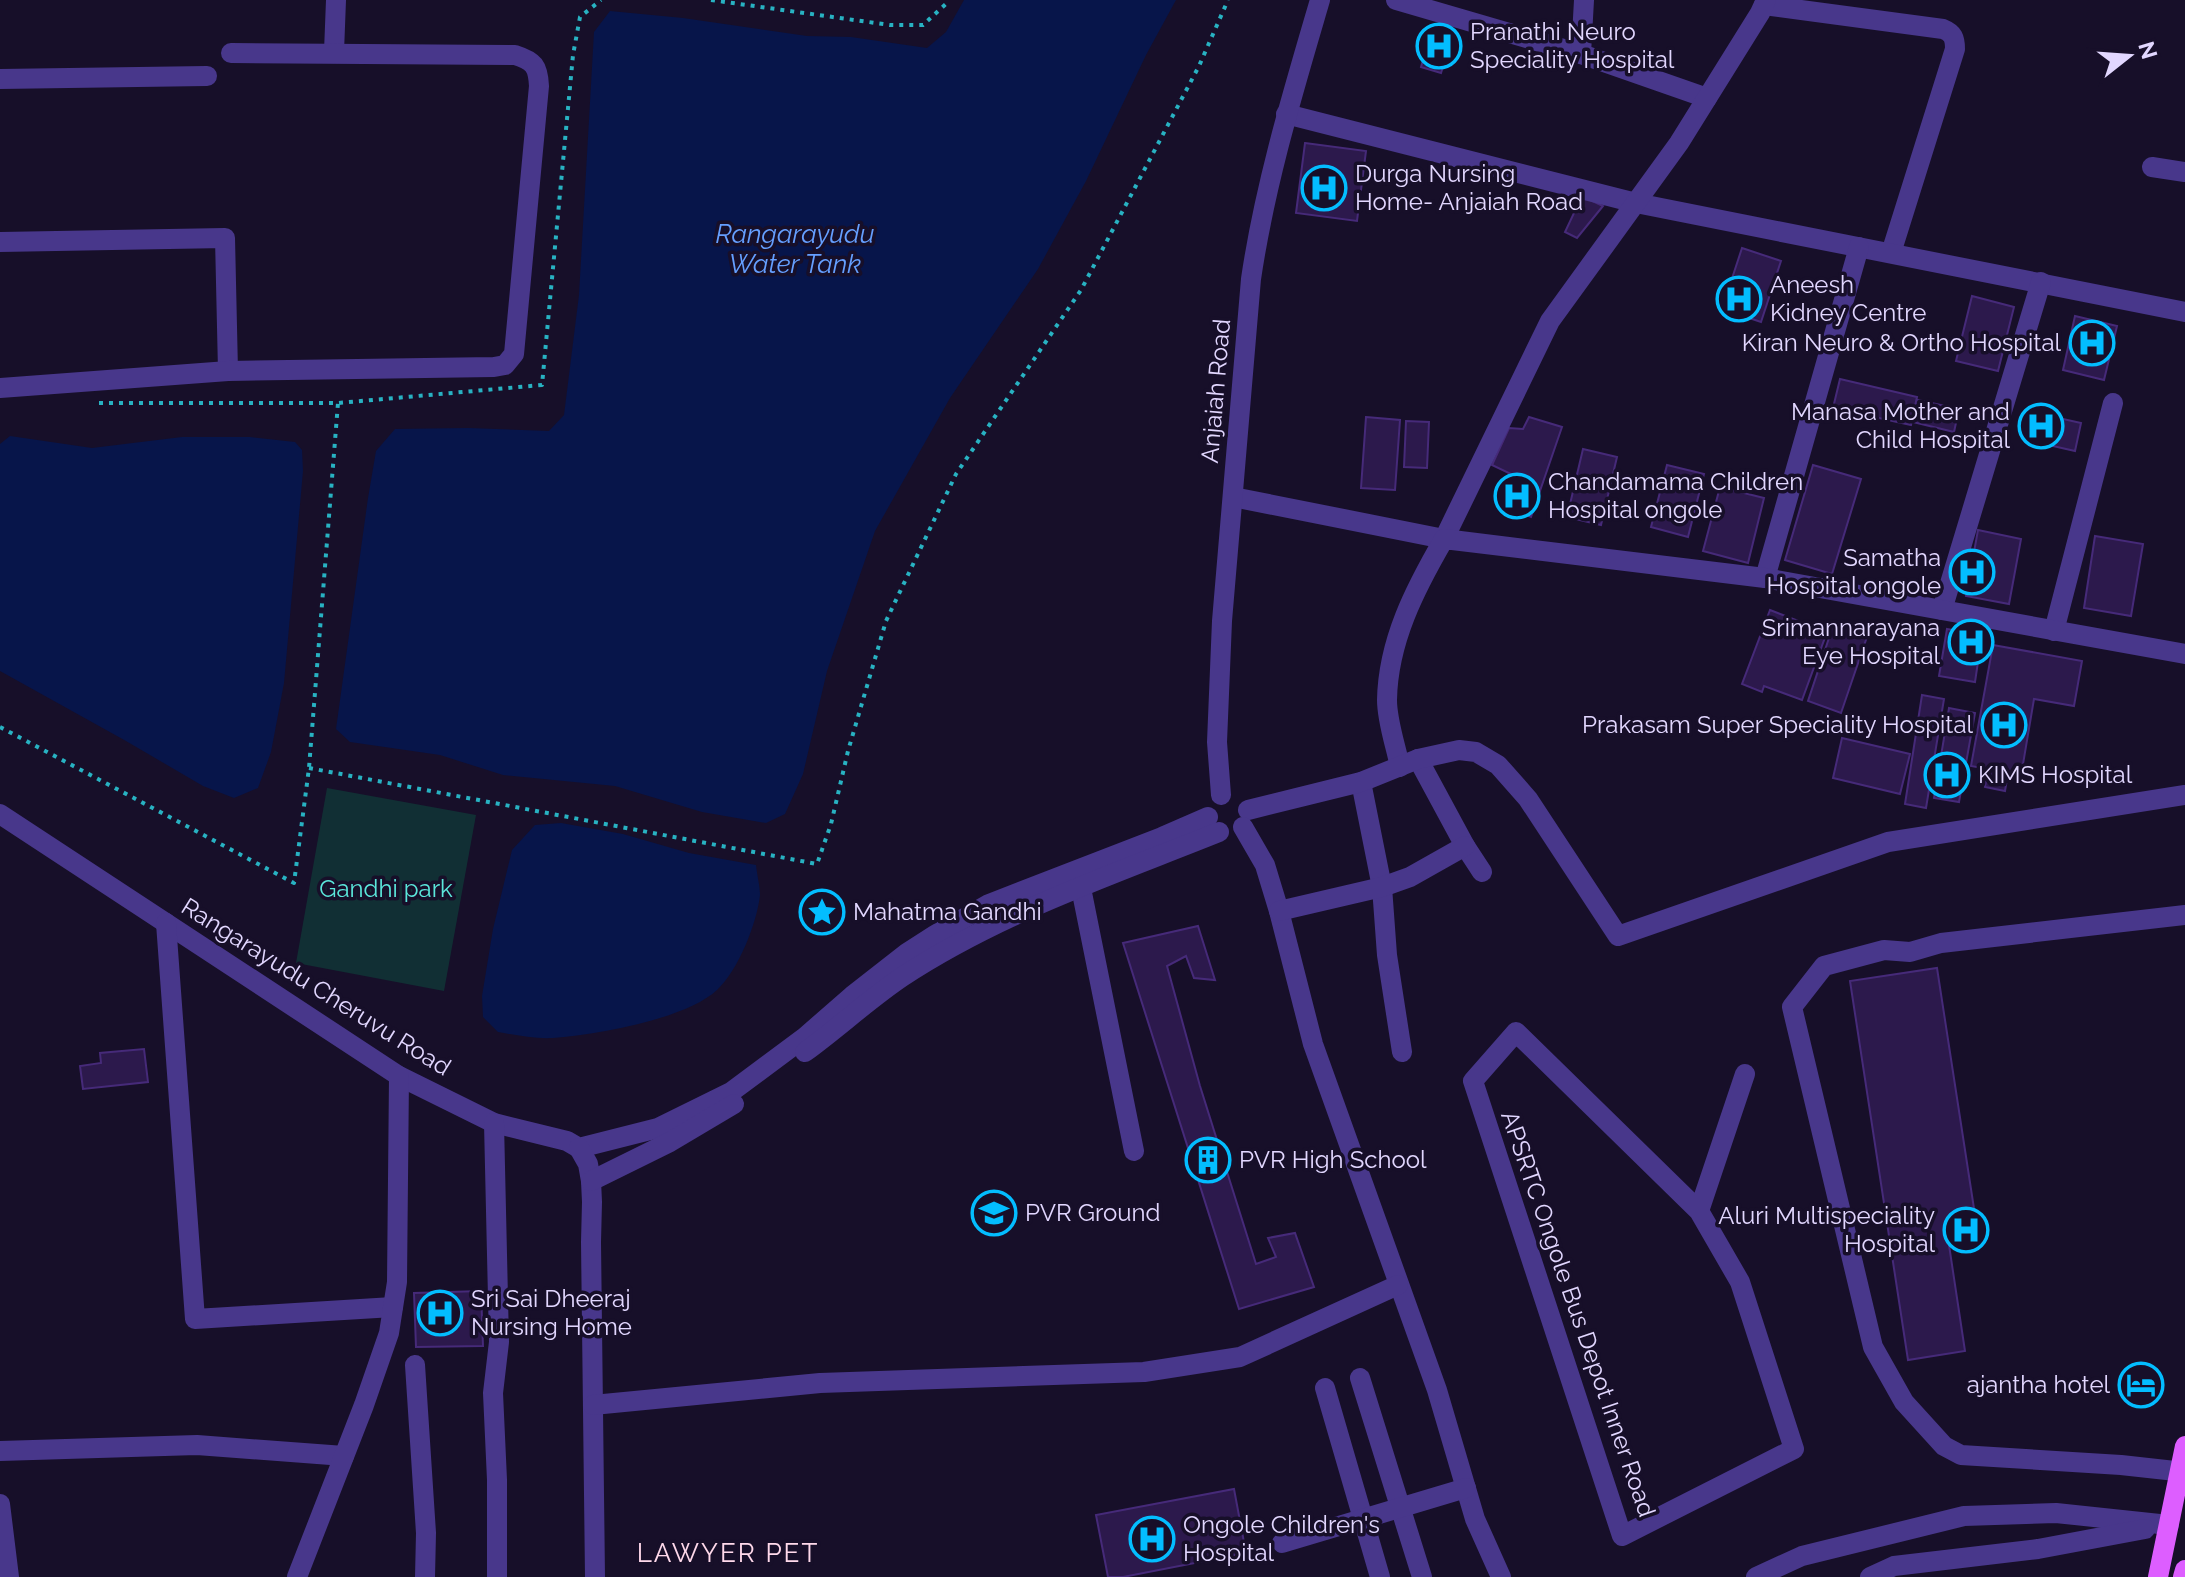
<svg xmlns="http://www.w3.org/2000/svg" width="2185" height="1577" viewBox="0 0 2185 1577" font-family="Raleway,sans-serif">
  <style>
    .green { fill: #112f34 }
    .water { fill: #07154a }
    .building { fill: #2c194c; stroke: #462a79; stroke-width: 2 }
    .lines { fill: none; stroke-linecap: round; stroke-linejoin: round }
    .path { stroke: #28b2c2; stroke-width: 4; stroke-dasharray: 4 6; stroke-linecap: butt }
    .minor { stroke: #48378b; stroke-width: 20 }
    .major { stroke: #dd5eff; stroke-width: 20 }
    .labels { text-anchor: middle; stroke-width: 7; stroke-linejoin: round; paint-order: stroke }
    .poi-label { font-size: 24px; fill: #e2d7ff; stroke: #170f29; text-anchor: start }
    .street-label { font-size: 24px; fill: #e2d7ff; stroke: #170f29 }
    .park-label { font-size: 24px; fill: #5be7db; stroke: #170f29 }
    .water-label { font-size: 26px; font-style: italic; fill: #659fff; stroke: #170f29 }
    .neighbourhood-label { font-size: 26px; letter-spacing: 2px; fill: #ffd9eb; stroke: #170f29 }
  </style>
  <rect width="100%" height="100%" fill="#170f29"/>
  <path class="green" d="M327,788L476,815L444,991L296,963Z"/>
  <g class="water">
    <path d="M964,0H1176L1146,55L1086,181L1038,269L950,398L875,531L827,671L803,774L785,814L766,823L702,812L615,786L503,775L440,755L350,742L336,729L368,498L376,451L395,429L468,428L549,431L564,415L579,295L594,32L610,11L683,18L807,36L851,37L927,48L946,32Z"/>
    <path d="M10,436L92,448L182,437H250L295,442L302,450L303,471L284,683L271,752L258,788L234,798L203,786L126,741L0,671V444Z"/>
    <path d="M561,823L623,834L689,853L756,865C757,875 760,886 760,895C757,923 738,971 717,990C686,1019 596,1035 553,1038C535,1039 515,1035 498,1032L483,1017L482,996L493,929L512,850L535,825Z"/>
  </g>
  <g class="building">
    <path d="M1433,25L1454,31L1441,73L1421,67Z"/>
    <path d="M1305,143L1366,151L1357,221L1296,213Z"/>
    <path d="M1582,196L1603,206L1577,238L1565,232Z"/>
    <path d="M1742,248L1781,261L1761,322L1722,309Z"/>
    <path d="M1972,296L2014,307L1998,371L1956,361Z"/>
    <path d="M2075,316L2117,326L2104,380L2063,370Z"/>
    <path d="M1840,379L1917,397L1911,425L1833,408Z"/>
    <path d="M1918,400L1959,409L1954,432L1913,422Z"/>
    <path d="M2032,412L2081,423L2075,451L2026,440Z"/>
    <path d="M1366,417L1400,420L1395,490L1361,488Z"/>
    <path d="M1529,417L1562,427L1531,517L1500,503L1511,474L1492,465L1509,428L1523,429Z"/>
    <path d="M1406,421L1429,422L1427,468L1404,467Z"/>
    <path d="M1583,449L1617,457L1601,525L1567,517Z"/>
    <path d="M1667,465L1704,474L1688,537L1651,527Z"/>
    <path d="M1813,465L1861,479L1832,574L1785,560Z"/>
    <path d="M1720,487L1764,498L1748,563L1703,551Z"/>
    <path d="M1978,530L2021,539L2009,604L1966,596Z"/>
    <path d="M2095,536L2143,544L2131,616L2084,608Z"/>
    <path d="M1770,610L1827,632L1802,700L1764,686L1762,692L1742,684Z"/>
    <path d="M1834,623L1868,634L1841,713L1808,701Z"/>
    <path d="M1947,629L1982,635L1975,682L1939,676Z"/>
    <path d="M1993,645L2082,661L2074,706L2034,699L2021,776L2008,773L2005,791L1985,787L1988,769L1971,766Z"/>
    <path d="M1922,695L1944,699L1926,808L1905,804Z"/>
    <path d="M1949,708L1975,713L1959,802L1934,798Z"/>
    <path d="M1842,738L1910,754L1900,794L1833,778Z"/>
    <path d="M1198,926L1215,980L1194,978L1186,956L1167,966L1200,1086L1256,1264L1276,1257L1268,1238L1295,1233L1314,1287L1239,1309L1123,943Z"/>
    <path d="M1937,968L1979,1241L1949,1245L1965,1351L1908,1360L1850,981Z"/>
    <path d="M144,1049L148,1082L83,1089L80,1066L101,1063L100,1053Z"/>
    <path d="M481,1291L483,1346L416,1347L414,1293Z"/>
    <path d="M1234,1489L1246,1553L1123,1577H1108L1096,1515Z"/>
  </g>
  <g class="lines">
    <g class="path">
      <path d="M711,0L890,25H923L947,3L948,0"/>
      <path d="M99,403H338L542,385L573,55L580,17L601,0"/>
      <path d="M0,727L294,883L309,768L338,403"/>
      <path d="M309,768L817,864L831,824L848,751L886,621L956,474L1081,290L1199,66L1228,0"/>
    </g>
    <g class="minor">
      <path d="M1396,0L1581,54L1707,98"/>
      <path d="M1764,5L1943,29C1953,33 1955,38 1955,49L1891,253"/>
      <path d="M334,52L336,0"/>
      <path d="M1581,54L1584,0"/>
      <path d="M0,79L207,76"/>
      <path d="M1286,114L1636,203L2185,312"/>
      <path d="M2152,167L2185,172"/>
      <path d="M0,242L225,238L228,371"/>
      <path d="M0,388L228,371L494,367L505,365L514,354L539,86C538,66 534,61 515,55L231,53"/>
      <path d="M1233,497L1444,539L1550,321L1679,143L1760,13L1766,0"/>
      <path d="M1765,578L1859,247"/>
      <path d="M1942,610L2041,282"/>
      <path d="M2054,631L2113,403"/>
      <path d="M1418,759L1465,846L1482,872"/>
      <path d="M1400,767C1396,746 1387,722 1387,700C1388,641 1415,589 1444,539L1765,578L2185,654"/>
      <path d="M1361,782L1382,887L1387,955L1402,1052"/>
      <path d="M1221,795L1217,742L1222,621L1251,279C1265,184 1293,92 1320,0"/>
      <path d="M1248,810L1361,782L1418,759L1459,750L1476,752L1498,765L1528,799L1618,936L1888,842L2185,795"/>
      <path d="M0,814L399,1076L494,1123L567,1141L579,1148L658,1128L731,1092L805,1037L852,996L907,953L935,935L989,904L1162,837L1208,817"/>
      <path d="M1243,827L1265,865L1279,911L1313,1044L1437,1390L1475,1519L1501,1577"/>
      <path d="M1081,888L1134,1151"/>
      <path d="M1279,911L1382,887L1410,877L1465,846"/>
      <path d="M2185,915L1941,943L1910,952L1884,950L1824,966L1792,1007L1873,1347L1904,1402L1944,1446L1961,1455L2121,1465L2185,1472"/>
      <path d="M166,923L195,1319L393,1307"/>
      <path d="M805,1052C838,1028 868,1000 902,977C999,913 1112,875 1219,832"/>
      <path d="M494,1123L499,1342L493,1393L497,1480V1577"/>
      <path d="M579,1148L588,1164L591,1181L592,1202L591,1242L595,1577"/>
      <path d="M591,1181L670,1142L734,1104"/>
      <path d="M1699,1211L1516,1032L1473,1081L1622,1536L1794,1449L1740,1282L1699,1211L1745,1074"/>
      <path d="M415,1365L426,1533L425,1577"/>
      <path d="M1360,1378L1422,1577"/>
      <path d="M1325,1388L1380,1577"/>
      <path d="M593,1405L820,1383L1144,1372L1240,1357L1398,1285"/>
      <path d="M0,1451L197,1445L344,1456"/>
      <path d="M0,1504L9,1577"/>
      <path d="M1282,1543L1466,1488"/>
      <path d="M297,1577L364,1405L389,1333L397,1282L399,1076"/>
      <path d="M1756,1577L1802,1556L1964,1516L2056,1513L2169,1525"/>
      <path d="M1870,1577L1894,1566L2038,1549L2145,1529"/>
    </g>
    <g class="major">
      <path d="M2158,1577L2185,1446"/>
      <path d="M2183,1577L2185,1570"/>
    </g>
  </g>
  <defs>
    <g id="hospital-ring" transform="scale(2.3)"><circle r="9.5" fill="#170f29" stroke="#03bdff" stroke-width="1.5"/><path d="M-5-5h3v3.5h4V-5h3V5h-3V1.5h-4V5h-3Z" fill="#03bdff"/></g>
    <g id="sight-ring" transform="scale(2.3)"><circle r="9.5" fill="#170f29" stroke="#03bdff" stroke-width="1.5"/><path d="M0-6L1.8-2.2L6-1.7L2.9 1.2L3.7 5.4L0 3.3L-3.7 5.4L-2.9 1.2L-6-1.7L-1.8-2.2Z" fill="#03bdff"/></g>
    <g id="building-ring" transform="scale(2.3)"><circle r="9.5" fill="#170f29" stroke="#03bdff" stroke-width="1.5"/><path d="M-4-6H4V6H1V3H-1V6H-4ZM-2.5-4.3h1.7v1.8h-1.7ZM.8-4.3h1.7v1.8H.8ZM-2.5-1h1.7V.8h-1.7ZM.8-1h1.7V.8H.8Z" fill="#03bdff"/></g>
    <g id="school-ring" transform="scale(2.3)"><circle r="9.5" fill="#170f29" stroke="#03bdff" stroke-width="1.5"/><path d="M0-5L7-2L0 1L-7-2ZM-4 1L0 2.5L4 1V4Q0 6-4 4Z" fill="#03bdff"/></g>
    <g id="hotel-ring" transform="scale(2.3)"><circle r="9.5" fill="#170f29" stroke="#03bdff" stroke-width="1.5"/><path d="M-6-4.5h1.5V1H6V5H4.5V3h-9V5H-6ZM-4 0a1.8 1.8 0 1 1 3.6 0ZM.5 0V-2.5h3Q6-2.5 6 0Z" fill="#03bdff"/></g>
  </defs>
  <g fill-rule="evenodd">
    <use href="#hospital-ring" x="1439" y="46"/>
    <use href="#hospital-ring" x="1324" y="188"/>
    <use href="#hospital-ring" x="1739" y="299"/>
    <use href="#hospital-ring" x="2092" y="343"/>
    <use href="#hospital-ring" x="2041" y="426"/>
    <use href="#hospital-ring" x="1517" y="496"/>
    <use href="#hospital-ring" x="1972" y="572"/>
    <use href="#hospital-ring" x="1971" y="642"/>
    <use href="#hospital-ring" x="2004" y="725"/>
    <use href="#hospital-ring" x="1947" y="775"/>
    <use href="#sight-ring" x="822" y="912"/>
    <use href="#building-ring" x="1208" y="1160"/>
    <use href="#school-ring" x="994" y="1213"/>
    <use href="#hospital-ring" x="1966" y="1230"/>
    <use href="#hospital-ring" x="440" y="1313"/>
    <use href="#hotel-ring" x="2141" y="1385"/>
    <use href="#hospital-ring" x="1152" y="1539"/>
  </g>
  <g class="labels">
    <g class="poi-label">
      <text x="1470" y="40">Pranathi Neuro<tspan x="1470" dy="28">Speciality Hospital</tspan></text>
      <text x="1355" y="182">Durga Nursing<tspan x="1355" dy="28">Home- Anjaiah Road</tspan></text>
      <text x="1770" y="293">Aneesh<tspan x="1770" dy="28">Kidney Centre</tspan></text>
      <text x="2061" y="351" text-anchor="end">Kiran Neuro &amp; Ortho Hospital</text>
      <text x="2010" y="420" text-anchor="end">Manasa Mother and<tspan x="2010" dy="28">Child Hospital</tspan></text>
      <text x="1548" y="490">Chandamama Children<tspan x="1548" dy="28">Hospital ongole</tspan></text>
      <text x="1941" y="566" text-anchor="end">Samatha<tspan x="1941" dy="28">Hospital ongole</tspan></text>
      <text x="1940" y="636" text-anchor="end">Srimannarayana<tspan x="1940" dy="28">Eye Hospital</tspan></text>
      <text x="1973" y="733" text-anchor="end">Prakasam Super Speciality Hospital</text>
      <text x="1978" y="783">KIMS Hospital</text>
      <text x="853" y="920">Mahatma Gandhi</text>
      <text x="1239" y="1168">PVR High School</text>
      <text x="1025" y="1221">PVR Ground</text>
      <text x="1935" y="1224" text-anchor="end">Aluri Multispeciality<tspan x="1935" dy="28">Hospital</tspan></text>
      <text x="471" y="1307">Sri Sai Dheeraj<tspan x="471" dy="28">Nursing Home</tspan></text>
      <text x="2110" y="1393" text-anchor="end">ajantha hotel</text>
      <text x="1183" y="1533">Ongole Children's<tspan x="1183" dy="28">Hospital</tspan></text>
    </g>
    <g class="street-label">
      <text transform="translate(1216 391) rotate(-85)" y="8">Anjaiah Road</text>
      <text transform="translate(316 987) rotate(32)" y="8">Rangarayudu Cheruvu Road</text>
      <text transform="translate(1578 1314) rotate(71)" y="8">APSRTC Ongole Bus Depot Inner Road</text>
    </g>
    <g class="park-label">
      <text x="386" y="897">Gandhi park</text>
    </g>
    <g class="water-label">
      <text x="795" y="243">Rangarayudu<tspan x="795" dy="30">Water Tank</tspan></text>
    </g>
    <g class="neighbourhood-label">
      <text x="728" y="1562">LAWYER PET</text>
    </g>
  </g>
  <g transform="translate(2129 56) rotate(73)" stroke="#170f29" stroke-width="6" paint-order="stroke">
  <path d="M0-6L14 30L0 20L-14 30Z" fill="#e2d7ff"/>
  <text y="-12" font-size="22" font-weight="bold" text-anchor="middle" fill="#e2d7ff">N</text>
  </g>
</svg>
